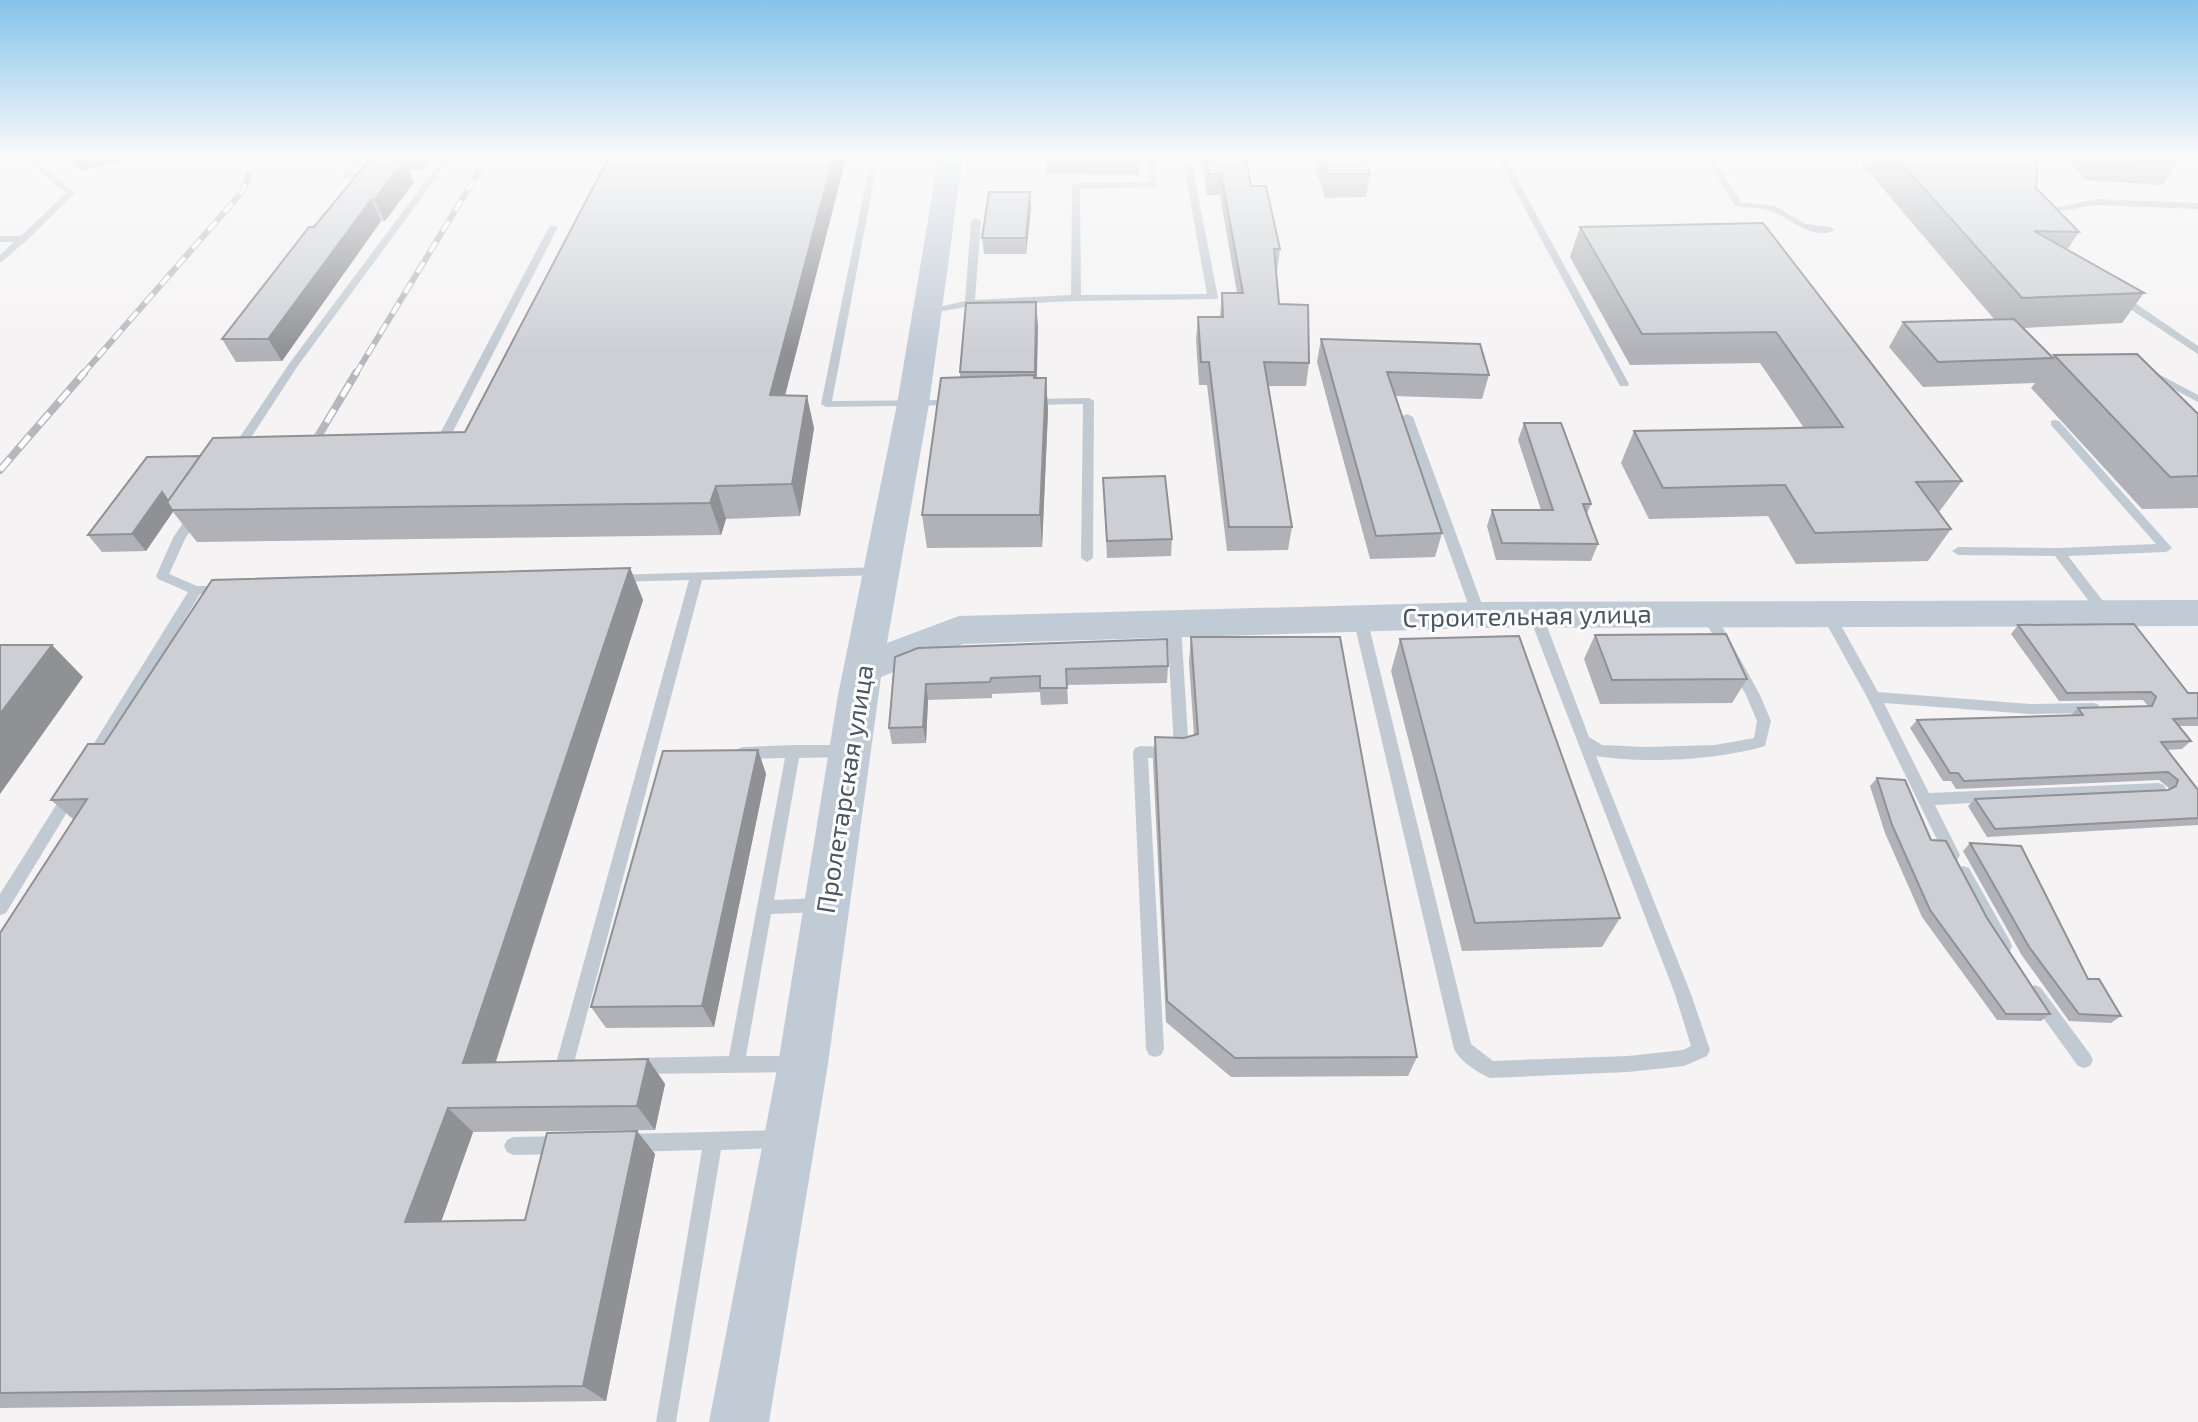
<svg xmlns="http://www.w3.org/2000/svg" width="2198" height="1422" viewBox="0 0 2198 1422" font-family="'Exo 2',sans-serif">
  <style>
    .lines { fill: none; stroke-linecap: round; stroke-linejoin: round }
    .lane { fill: #c1cad2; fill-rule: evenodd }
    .secondary { fill: #c1cbd6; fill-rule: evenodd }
    .rail-far1-casing { stroke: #b5b8bd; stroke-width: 6 }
    .rail-casing { stroke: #b5b8bd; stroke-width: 8 }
    .rail-far1 { stroke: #fff; stroke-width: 4; stroke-dasharray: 12; stroke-linecap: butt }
    .rail { stroke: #fff; stroke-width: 5; stroke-dasharray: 15; stroke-linecap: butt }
    .wall { fill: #b0b2b7 }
    .shaded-wall { fill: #909195 }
    .building { fill: #cdcfd5; stroke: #909195; stroke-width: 2 }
    .labels { text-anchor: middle; stroke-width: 6; stroke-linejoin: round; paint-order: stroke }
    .street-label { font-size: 26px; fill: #4a5661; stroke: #fff }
  </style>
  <rect width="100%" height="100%" fill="#f5f3f3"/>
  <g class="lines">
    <g class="lane">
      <path d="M20,155H29L75,193L26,241L0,263V255L14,242H0V236H21L66,193Z"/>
      <path d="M358,155H367L352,173H374L378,176L377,178H342V174Z"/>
      <path d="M445,155H453L297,367L239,456H231L229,453L289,364Z"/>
      <path d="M1147,155H1155L1157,187L1080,189L1081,295L1207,294L1182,155H1190L1218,297L1217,299L1076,301L970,306L922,315V311L965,301L971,221L976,218L981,221L975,300L1071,295L1072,186L1076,183L1149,182Z"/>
      <path d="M1496,155H1504L1629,384L1628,386H1620L1619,384Z"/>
      <path d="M1703,155H1711L1741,202L1775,206L1805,224L1830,227L1835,230C1811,242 1789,216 1768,210C1757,207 1745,208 1735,206Z"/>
      <path d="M869,168L876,170L832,401L953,400L958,403L957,405L826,407L821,404Z"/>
      <path d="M2095,199L2198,203V209L2095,205L2051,213L2046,210Z"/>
      <path d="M550,225L558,227L445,447L443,450H435L433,447Z"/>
      <path d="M2115,295H2123L2198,346V354L2115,299Z"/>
      <path d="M2149,369L2198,395V402L2145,374V370Z"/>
      <path d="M1089,398L1094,401L1093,558L1087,562L1081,558L1083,404L1030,405L1025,402L1030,399Z"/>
      <path d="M1407,414L1413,417L1486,615L1484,618H1474L1472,615L1401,417Z"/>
      <path d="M2055,420L2059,421L2172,548L2166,552L2068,556L2110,610L2112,613L2110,616H2100L2055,556L1958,555L1952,551L1958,547L2058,548L2156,544L2051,425V421Z"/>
      <path d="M195,510L201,514L185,539L169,574L197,586H224L230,590L224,594H200L96,764H86L84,760L86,756L188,592L158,579L156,576L173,538L191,511Z"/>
      <path d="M883,567L889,571L883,575L702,580L575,1059L580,1061L583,1067L580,1073L574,1075L558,1073L555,1067L689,580L615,582L609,578L611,575Z"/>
      <path d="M1828,609L1833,611L1878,692L2030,704L2093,703L2098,704L2100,708L2098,712L2093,713L2030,714L1884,703L1929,793L2159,783L2164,785L2166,789L2164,793L1935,805L1960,855L1957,860L1952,861L1947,860L1867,697L1821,614Z"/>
      <path d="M1711,614L1718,619L1760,695L1771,721L1765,746C1718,760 1645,764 1596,756L1691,994L1710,1050L1707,1056L1684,1066L1628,1072L1490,1078C1478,1073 1460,1061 1454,1049L1354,622L1361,617L1368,622L1471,1044L1493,1061L1628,1056L1683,1050L1691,1046L1675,994L1531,621L1538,616L1545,621L1589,737L1602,745L1645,747L1715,745L1754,738L1757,721L1746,695L1704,619Z"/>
      <path d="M1174,620L1181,625L1189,753L1187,757L1182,759L1148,758L1164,1049L1161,1055L1155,1057L1149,1055L1146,1049L1133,752L1135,748L1140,746L1174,747L1167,625Z"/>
      <path d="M793,745H846L851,747L853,751L851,755L846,757L799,758L774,900L821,898L827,900L829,905L827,910L821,912L771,914L746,1056H794L800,1058L803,1064L800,1070L794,1072L635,1074L629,1072L626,1066L629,1060L635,1058L729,1056L785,758L743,759L738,757L736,753L738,749L743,747Z"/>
      <path d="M70,789L75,791L77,795L75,799L6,913L0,915V894L65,791Z"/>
      <path d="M1963,866L1969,868L2010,941L2012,946L2010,951L2004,953L1998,951L1957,878L1955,873L1957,868Z"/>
      <path d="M2035,985L2041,988L2090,1054L2093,1060L2090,1066L2084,1068L2078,1066L2029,998L2027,993L2029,988Z"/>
      <path d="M782,1130L788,1133L791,1139L788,1145L782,1148L721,1150L676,1422H656L702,1150L627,1152L621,1149L618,1143L621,1137L627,1134Z"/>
      <path d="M562,1136L568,1139L571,1145L568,1151L562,1154L513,1155L507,1152L504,1146L507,1140L513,1137Z"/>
    </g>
    <path class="secondary" d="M939,155H963L929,404L887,643L959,616L1479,602L2198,600V626L1479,628L963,644L881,677L828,1064L769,1422H709L778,1064L838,695L897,404Z"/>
    <g class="rail-far1-casing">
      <g id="rail-far1">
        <path d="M82,375L242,192L253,164V155"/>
        <path d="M355,375L489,155"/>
      </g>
    </g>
    <g class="rail-casing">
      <g id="rail">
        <path d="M311,448L356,373"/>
        <path d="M0,470L84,373"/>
      </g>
    </g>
    <use href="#rail-far1" class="rail-far1"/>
    <use href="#rail" class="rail"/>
  </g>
  <g class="wall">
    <path d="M371,155H433L423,170L408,169L414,182L385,221H381L282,361L236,362L222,339L314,227L373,160Z"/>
    <path d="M1046,155H1140L1139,175L1046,174Z"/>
    <path d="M1201,155H1245L1251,186L1280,249L1277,271H1276L1279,304L1309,363L1306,386H1268L1292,527L1288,550L1227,551L1207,385H1199L1196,340L1198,317H1220L1222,293H1237L1220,195H1207Z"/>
    <path d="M1311,155H1363L1370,174L1366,197L1325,198Z"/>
    <path d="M1866,155H2038L2036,188L2079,232L2067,250L2144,293L2122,323L2023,328L2052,357L2054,355L2198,414V508L2142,509L2031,388L2035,383L1923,387L1889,347L1903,322L1994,319L1862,164Z"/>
    <path d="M2064,155H2171L2178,162L2162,185L2085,180Z"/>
    <path d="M1031,208L1026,254H984L982,238Z"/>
    <path d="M1763,223L1962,481L1939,512L1951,529L1928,561L1796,564L1768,516L1649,519L1621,463L1634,431L1804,428L1760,363L1630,365L1570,257L1580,227Z"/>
    <path d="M1038,326L1037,378H1046L1048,411L1042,547L927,548L922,515L960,378V372Z"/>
    <path d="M1321,339L1489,375L1482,399L1395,396L1442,533L1435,557L1370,559L1317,362Z"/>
    <path d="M786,396L814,428L800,516L726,519L721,535L197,542L173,512L146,551L102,552L88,535L200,456L465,432Z"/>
    <path d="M1524,423L1591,504L1587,513L1598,544L1591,561L1496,560L1487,526L1492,510H1541L1518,440Z"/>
    <path d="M1103,478L1172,539L1171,556L1107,558Z"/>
    <path d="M630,568L643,600L496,1062L648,1059L665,1084L655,1130L473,1132L441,1221L525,1220L637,1131L655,1154L606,1401L0,1408V933L74,820L51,800L104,744Z"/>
    <path d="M2018,625L2188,693H2198V726H2179L2191,741L2182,749L2167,750L2198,790V825L1987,837L1968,806L1975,799L2168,790L2169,788L2159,780L1956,789L1951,781H1943L1910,728L1917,720L2070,716L2078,708L2148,706L2143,700L2059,701L2011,634Z"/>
    <path d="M1595,635L1747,679L1732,703L1600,704L1584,659Z"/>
    <path d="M1191,637L1417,1057L1408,1076L1231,1077L1166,1022L1153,761L1155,737L1184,738L1194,735L1189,662Z"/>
    <path d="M1400,639L1620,918L1602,947L1462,951L1391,671Z"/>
    <path d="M895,657L1168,666L1167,683L1067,685L1068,704L1041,705L1040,692L992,694V698L928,700L926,743L892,744L889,728Z"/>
    <path d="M758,750L766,774L714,1027L606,1028L591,1007Z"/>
    <path d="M1877,778L1931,840L1987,918L2050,1014L2041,1021L1997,1020L1922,917L1885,833L1870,786Z"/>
    <path d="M1970,843L2088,979L2121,1016L2111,1023L2069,1021L2021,954L1963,851Z"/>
  </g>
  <g class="shaded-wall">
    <path d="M69,155H120L122,161L80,171Z"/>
    <path d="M416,155H433L423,170Z"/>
    <path d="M834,155H847L777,427L770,395Z"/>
    <path d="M404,160L414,182L385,221L374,200Z"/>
    <path d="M1030,192L1031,208L1026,254V238Z"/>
    <path d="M371,200L381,221L282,361L268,339Z"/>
    <path d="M1036,302L1038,326L1036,396L1035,372Z"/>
    <path d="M1046,378L1048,411L1042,547L1040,515Z"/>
    <path d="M807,396L814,428L800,516L792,484Z"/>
    <path d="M716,486L726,519L721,535L710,503Z"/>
    <path d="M162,492L174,510L146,551L132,534Z"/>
    <path d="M630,568L643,600L487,1088L463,1063Z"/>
    <path d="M52,645L83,677L0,794V714Z"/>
    <path d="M926,684L928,700L926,743L923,727Z"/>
    <path d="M758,750L766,774L714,1027L702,1006Z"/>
    <path d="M648,1059L665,1084L655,1130L637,1106Z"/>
    <path d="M448,1108L473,1132L434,1242L405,1222Z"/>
    <path d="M637,1131L655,1154L606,1401L583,1386Z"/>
  </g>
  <g class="building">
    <path d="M610,155H834L770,395L807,396L792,484L716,486L710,503L172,510L167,502L213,438L465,432Z"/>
    <path d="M1206,155H1245L1251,186H1266L1280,249H1274L1279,304L1308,305L1309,363L1264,362L1292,527H1229L1209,362H1201L1198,317H1223L1222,293H1243L1221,174H1209Z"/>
    <path d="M1322,155H1363L1370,174H1329Z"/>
    <path d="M1894,155H2038L2036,188L2079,232L2034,231L2144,293L2022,298Z"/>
    <path d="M2098,155H2171L2178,162L2100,157Z"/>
    <path d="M369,160H404L374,200H371L268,339H222L309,227H314Z"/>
    <path d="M989,192H1030L1026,238H982Z"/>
    <path d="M1763,223L1962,481L1916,482L1951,529L1815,533L1785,485L1663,488L1634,431L1843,427L1776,332L1642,334L1580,227Z"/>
    <path d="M1036,302L1035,372H960L966,303Z"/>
    <path d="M2014,319L2053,358L1938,362L1903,322Z"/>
    <path d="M1321,339L1480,344L1489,375L1387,372L1442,533L1376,536Z"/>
    <path d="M2137,354L2198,414V476L2170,477L2054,355Z"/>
    <path d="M1034,375V378H1046L1040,515H922L941,378Z"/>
    <path d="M1524,423H1561L1591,504H1583L1598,544L1502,543L1492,510H1553Z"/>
    <path d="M200,456L168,501L162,492L132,534L88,535L147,457Z"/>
    <path d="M1165,476L1172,539L1107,541L1103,478Z"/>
    <path d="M630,568L463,1063L648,1059L637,1106L448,1108L405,1222L525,1220L547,1133L637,1131L583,1386L0,1393V933L87,799L51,800L88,744H104L212,580Z"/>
    <path d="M2134,624L2188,693H2198V718L2173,719L2191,741L2161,742L2198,790V818L1995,829L1975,799L2168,790L2176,786L2178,780L2168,772L1964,781L1958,773H1950L1917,720L2083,715L2078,708L2152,706L2156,697L2151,692L2067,693L2018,625Z"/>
    <path d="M1726,634L1747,679L1612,680L1595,635Z"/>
    <path d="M1519,636L1620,918L1475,923L1400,639Z"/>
    <path d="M1191,637H1340L1417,1057L1235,1058L1167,1001L1155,737L1184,738L1198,734Z"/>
    <path d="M1167,639L1168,666L1066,669L1067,688H1040V676L991,678L990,682L926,684L923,727L889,728L895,657L918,648Z"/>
    <path d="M0,645H52L0,714Z"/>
    <path d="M758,750L702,1006L591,1007L663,751Z"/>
    <path d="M1877,778L1905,780L1931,840L1946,841L1987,918L2050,1014H2006L1930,910L1892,825Z"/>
    <path d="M1970,843L2021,846L2088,979H2099L2121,1016L2079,1014L2029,947Z"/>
  </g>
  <linearGradient id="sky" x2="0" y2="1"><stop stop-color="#85c3ea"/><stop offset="0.44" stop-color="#fafafa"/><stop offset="1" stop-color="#fafafa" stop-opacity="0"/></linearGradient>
  <rect width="2198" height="354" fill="url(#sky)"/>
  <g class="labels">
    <g class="street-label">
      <text transform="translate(1527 616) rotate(-1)" y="9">Строительная улица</text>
      <text transform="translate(845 789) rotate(-81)" y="9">Пролетарская улица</text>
    </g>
  </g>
</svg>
